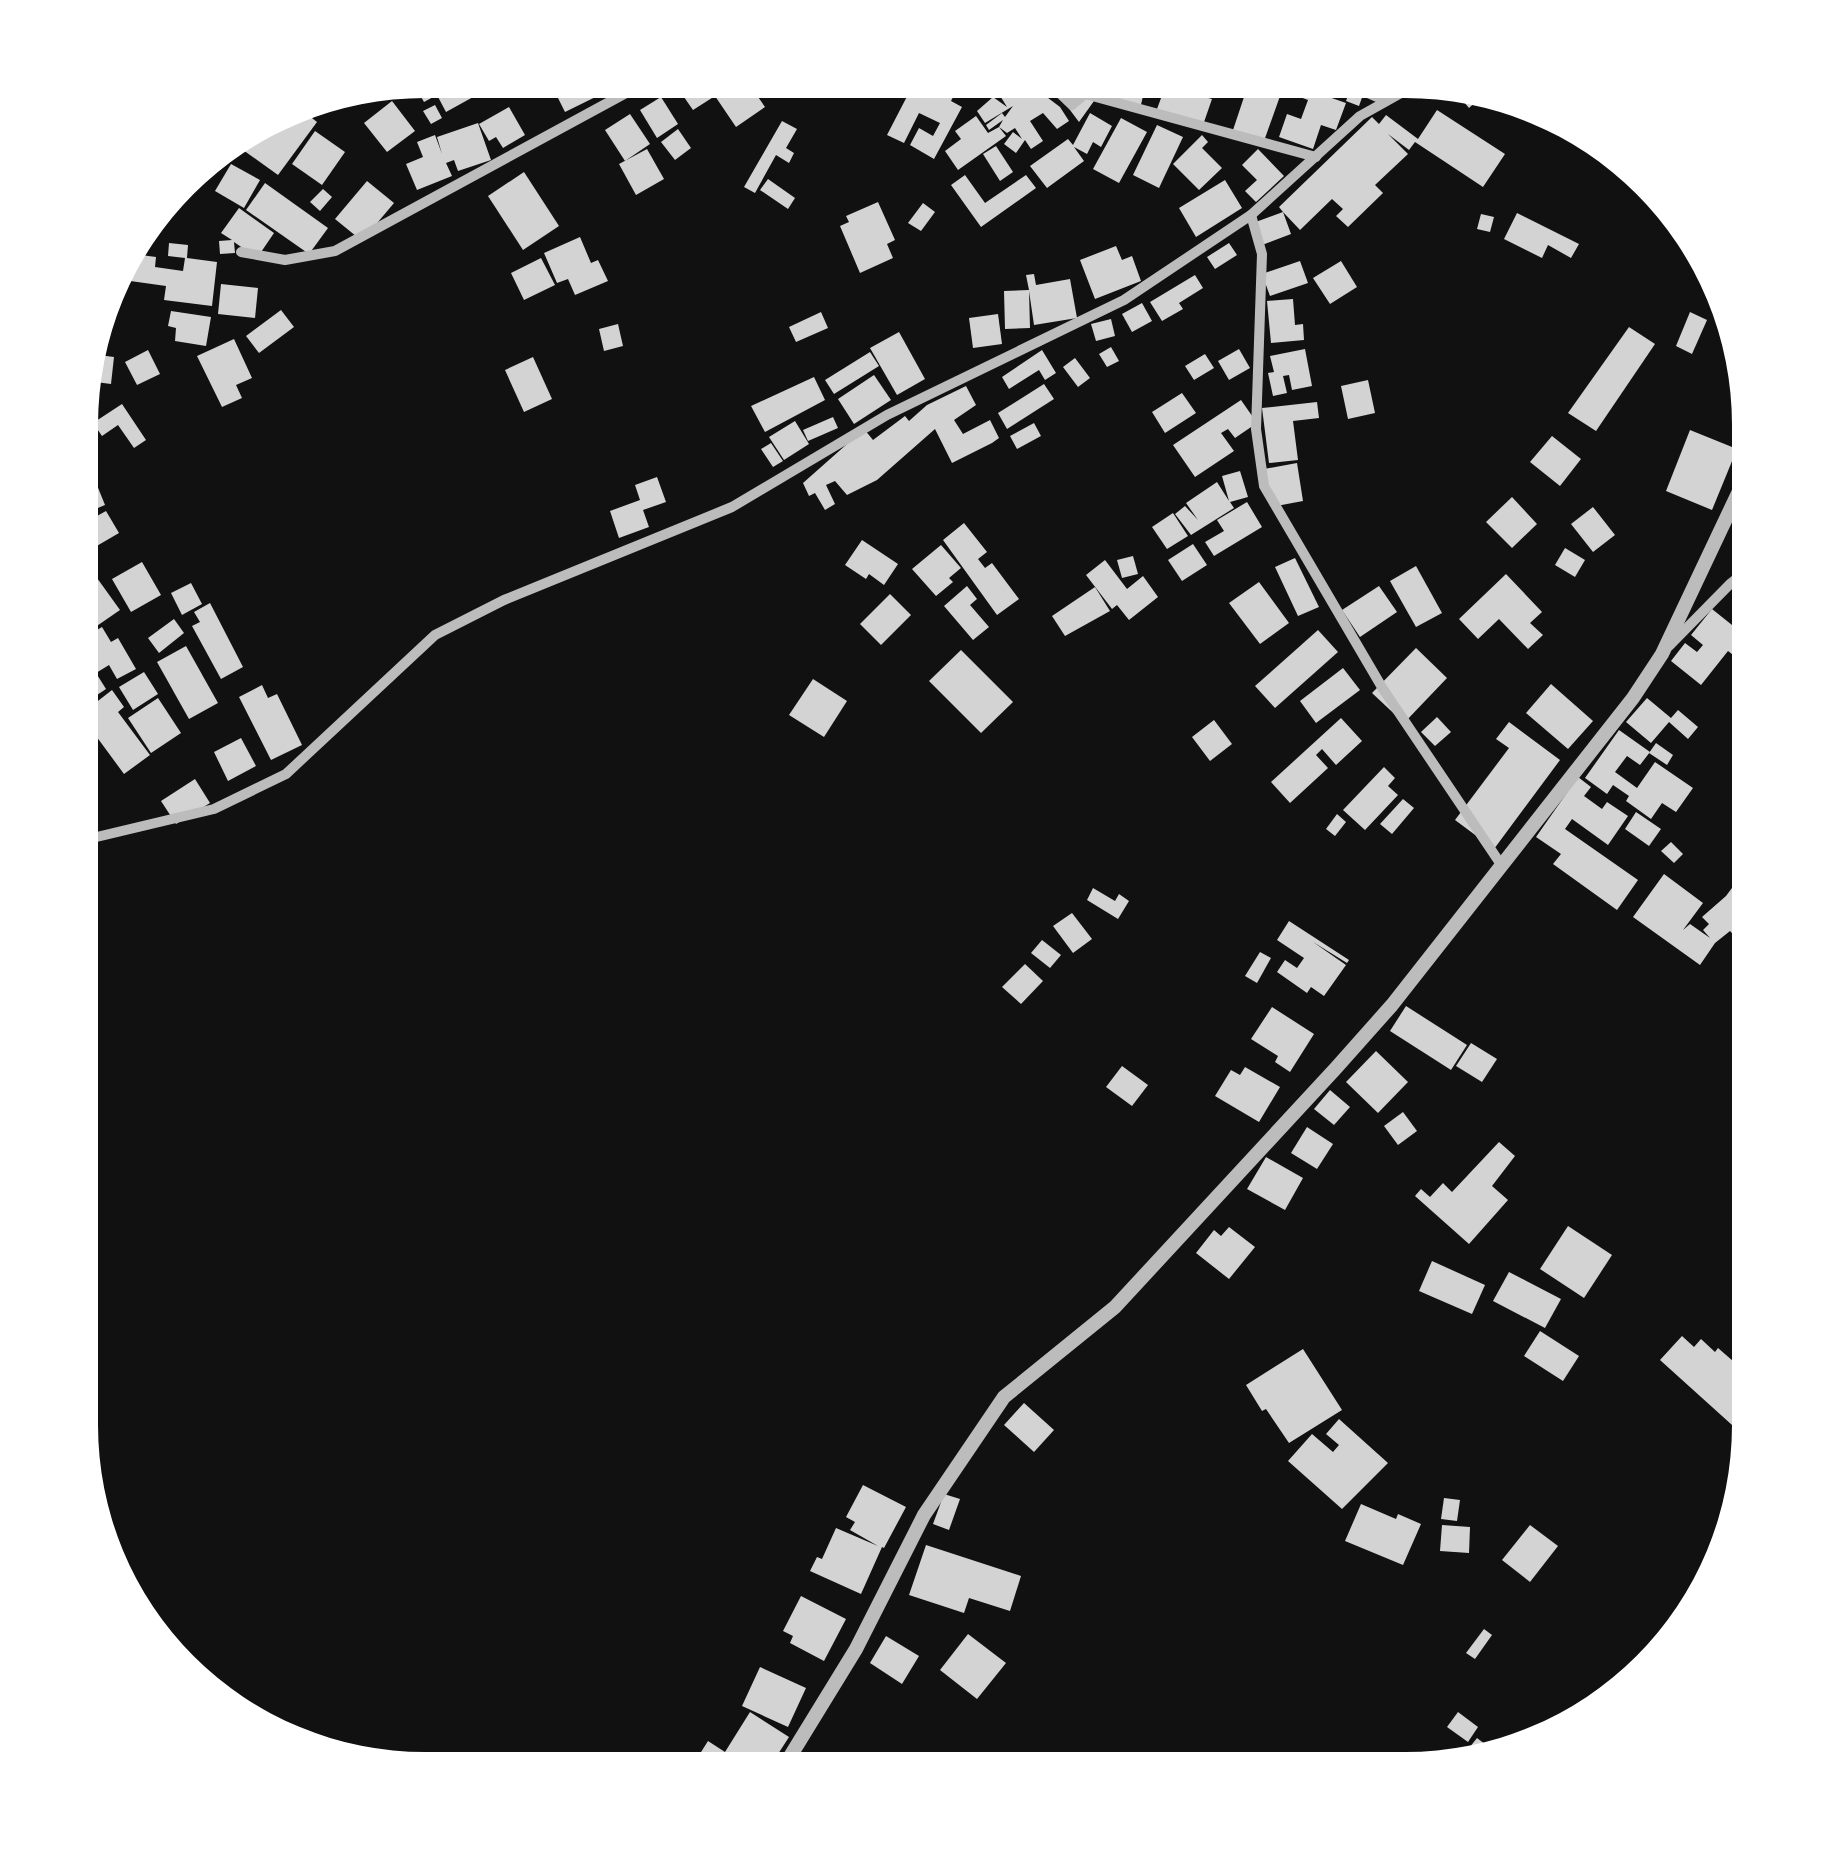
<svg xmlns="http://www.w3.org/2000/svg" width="1830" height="1849" viewBox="0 0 1830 1849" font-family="'IBM Plex Sans',sans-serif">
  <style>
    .building { fill: #d3d3d3 }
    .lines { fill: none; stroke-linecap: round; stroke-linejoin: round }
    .minor { stroke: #bcbcbc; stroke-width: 10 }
    .tertiary { stroke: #bcbcbc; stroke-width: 14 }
  </style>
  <rect width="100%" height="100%" fill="#111"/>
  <g class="building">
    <path d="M425,80H519L521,84L506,90L502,81L446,112L437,95L424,102L415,86Z"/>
    <path d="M549,80L561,81H628L565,112Z"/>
    <path d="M687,81H747L765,107L736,127L715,96L693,110L677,87Z"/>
    <path d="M915,81H921L953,97L951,101L962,107L934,159L910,145L919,128L933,136L940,123L919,113L904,143L887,135Z"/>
    <path d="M1011,82H1027L1060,107L1069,121L1057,129L1043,113L1030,121L1043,141L1031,149L1025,140L1016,153L1004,144L1013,132L1022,139L1015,128L1007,133L999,127L1006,136L958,170L945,151L961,139L955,131L976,116L988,133L999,127L1003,120L989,130L986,125L1002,113L1005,117L1013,106L985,123L977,111L993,97L1007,107L999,94Z"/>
    <path d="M1049,82H1104L1087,96L1094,101L1079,122Z"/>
    <path d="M1109,82L1146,83L1140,109L1105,101Z"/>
    <path d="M1148,82H1165L1160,97L1145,91Z"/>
    <path d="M1167,82H1181L1203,90L1201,96L1212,99L1203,125L1157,109Z"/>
    <path d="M1203,82H1285L1264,141L1233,130L1244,97Z"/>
    <path d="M1341,83H1407L1388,92L1380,88L1377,97L1364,92L1359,106L1346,101L1351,87Z"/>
    <path d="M1453,84L1474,91L1484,94L1469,108L1451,87Z"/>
    <path d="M1303,88L1346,103L1336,130L1321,125L1313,149L1279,137L1287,114L1301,119L1308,100L1300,97Z"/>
    <path d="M661,97L678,124L657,138L640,110Z"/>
    <path d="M392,101L415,131L387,152L364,123Z"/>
    <path d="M435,105L442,118L431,124L423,111Z"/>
    <path d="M298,107L317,122L278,175L243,150L257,131Z"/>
    <path d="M509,107L525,135L503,148L496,137L489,141L479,124Z"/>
    <path d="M1437,110L1505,154L1483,187L1415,142L1409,150L1388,134L1408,154L1375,185L1383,193L1348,227L1336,216L1343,209L1332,199L1300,230L1283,212L1291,234L1262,245L1253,223L1283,212L1279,207L1372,117L1379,124L1386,115L1418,139Z"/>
    <path d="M1090,113L1112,126L1101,147L1093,142L1087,154L1074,147L1084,161L1047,188L1030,166L1068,139L1073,145Z"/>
    <path d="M630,114L650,144L625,161L605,130Z"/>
    <path d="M1121,118L1147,132L1119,183L1093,169Z"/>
    <path d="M782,121L797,129L786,148L794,153L789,163L776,155L755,193L744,187Z"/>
    <path d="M478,123L491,160L458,171L454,160L446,163L452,176L417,190L406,164L423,157L417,142L435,135L442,154L437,137Z"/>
    <path d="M1157,125L1183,137L1159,188L1133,175Z"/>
    <path d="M678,129L691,148L675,160L661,142Z"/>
    <path d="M315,131L345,152L322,185L292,164Z"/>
    <path d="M1202,135L1208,142L1202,148L1222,168L1199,190L1173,164Z"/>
    <path d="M996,146L1013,172L1000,181L983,154Z"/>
    <path d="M647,149L664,179L636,195L619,164Z"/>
    <path d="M1258,149L1284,176L1256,202L1245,191L1257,180L1242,165Z"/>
    <path d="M231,164L260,180L244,208L215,191Z"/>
    <path d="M524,172L559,226L523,250L488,196Z"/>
    <path d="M965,175L985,203L1026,175L1036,188L981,227L951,185Z"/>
    <path d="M768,179L795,198L788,209L760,190Z"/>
    <path d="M1225,180L1242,208L1196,237L1179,208Z"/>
    <path d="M367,181L394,203L362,241L335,219Z"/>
    <path d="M265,183L328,228L309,254L246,210Z"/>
    <path d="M323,189L332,197L320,211L310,202Z"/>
    <path d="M878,202L895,240L887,244L893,258L860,273L840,226L849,222L846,216Z"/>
    <path d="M923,203L935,212L921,231L908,223Z"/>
    <path d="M239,208L274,233L257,258L234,242L235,253L220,254L219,241L232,240L221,233Z"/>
    <path d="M1517,213L1579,244L1571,258L1548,245L1542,258L1504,239Z"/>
    <path d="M1481,214L1494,217L1490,232L1477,229Z"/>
    <path d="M580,237L591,263L598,260L608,281L575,295L568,279L557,283L544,253Z"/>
    <path d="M169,243L188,245L187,258L217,262L212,306L164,300L166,286L116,279L126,253L156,257L155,267L183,271L185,258L168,256Z"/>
    <path d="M1229,243L1237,255L1215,269L1207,257Z"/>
    <path d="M1116,246L1122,260L1132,256L1141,281L1095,299L1080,260Z"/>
    <path d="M541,258L555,285L524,300L511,273Z"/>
    <path d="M1300,261L1308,283L1270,296L1262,274Z"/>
    <path d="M1341,261L1357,287L1330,304L1313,278Z"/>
    <path d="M1034,274L1036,285L1070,279L1077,318L1034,325L1029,291L1030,328L1005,329L1004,291L1029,290L1026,275Z"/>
    <path d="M1195,275L1203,288L1179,303L1183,309L1162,321L1150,302Z"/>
    <path d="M221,284L258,288L255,318L218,314Z"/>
    <path d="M1293,299L1295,325L1303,324L1304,340L1271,343L1267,301Z"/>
    <path d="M1142,303L1152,321L1132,332L1122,314Z"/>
    <path d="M281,310L294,327L259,353L246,336Z"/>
    <path d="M171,311L211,317L206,346L175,341L176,328L168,326Z"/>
    <path d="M821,312L828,328L796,342L789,327Z"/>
    <path d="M1690,312L1707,320L1692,354L1676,346Z"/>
    <path d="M998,314L1002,344L973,348L969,318Z"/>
    <path d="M1111,319L1115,336L1096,341L1091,324Z"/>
    <path d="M618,324L623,346L604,351L599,329Z"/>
    <path d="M1629,327L1655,344L1596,431L1568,413Z"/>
    <path d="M899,332L925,379L897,395L870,348Z"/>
    <path d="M234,339L252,378L236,385L242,398L222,407L197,356Z"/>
    <path d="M1111,347L1119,361L1107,367L1099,354Z"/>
    <path d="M1239,349L1250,368L1229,380L1218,361Z"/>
    <path d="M1305,349L1312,386L1292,390L1289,375L1283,376L1287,393L1273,396L1268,373L1274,372L1270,356Z"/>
    <path d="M148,350L160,374L137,385L125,362Z"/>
    <path d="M1042,350L1056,373L1045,380L1039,370L1009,389L1002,377Z"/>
    <path d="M870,352L879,366L834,394L825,380Z"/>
    <path d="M91,354L114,357L111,384L88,381Z"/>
    <path d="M1205,354L1214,368L1194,380L1185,366Z"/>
    <path d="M533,357L552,399L524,412L505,370Z"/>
    <path d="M1075,358L1090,378L1078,387L1063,367Z"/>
    <path d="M874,375L891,400L854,424L838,399Z"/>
    <path d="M814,377L825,400L765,432L751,406Z"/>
    <path d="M1368,380L1375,413L1348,419L1341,386Z"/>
    <path d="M1044,384L1054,399L1007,429L998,413Z"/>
    <path d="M966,386L976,405L954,420L963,434L990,420L999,438L992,443L952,463L935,429L877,480L847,495L835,481L826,485L835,504L825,510L815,493L809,496L803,483L864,429L873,440L905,416L909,421L927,405Z"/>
    <path d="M1182,393L1196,413L1165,433L1152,412Z"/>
    <path d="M1241,400L1257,423L1235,438L1228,429L1221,433L1234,451L1195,477L1173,445Z"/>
    <path d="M1317,402L1319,418L1293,421L1298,460L1269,463L1262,408Z"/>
    <path d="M122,404L146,440L134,448L118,425L102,436L93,423Z"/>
    <path d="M833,417L838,428L808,441L803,430Z"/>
    <path d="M795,421L809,444L784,460L769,437Z"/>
    <path d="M1034,423L1041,436L1017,449L1010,436Z"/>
    <path d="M1690,430L1737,449L1712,510L1666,491Z"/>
    <path d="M1552,436L1581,459L1560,486L1530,462Z"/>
    <path d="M771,443L783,461L773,467L761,449Z"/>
    <path d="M86,458L105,505L86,513Z"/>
    <path d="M1297,463L1303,501L1271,507L1264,469Z"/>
    <path d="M1240,471L1248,497L1230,502L1234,508L1191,535L1175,514L1185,506L1198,520L1186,503L1217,482L1229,501L1222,476Z"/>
    <path d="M657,477L666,502L643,510L649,527L619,538L610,511L640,500L635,485Z"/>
    <path d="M1749,494V530L1731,509Z"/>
    <path d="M1512,497L1537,524L1512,548L1486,522Z"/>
    <path d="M1247,502L1262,527L1214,556L1205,542L1224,531L1217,520Z"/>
    <path d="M1593,507L1615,535L1593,552L1571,524Z"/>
    <path d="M106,511L119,533L95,547L86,531V522Z"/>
    <path d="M1173,513L1188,536L1167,549L1152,527Z"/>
    <path d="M964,523L987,552L978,559L985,568L992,563L1019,599L997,615L943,540Z"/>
    <path d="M862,540L898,564L884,585L869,574L866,579L845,565Z"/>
    <path d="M1193,544L1207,565L1182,581L1168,560Z"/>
    <path d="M941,545L961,568L949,578L953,582L936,596L912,569Z"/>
    <path d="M1565,548L1585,560L1575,577L1555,565Z"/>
    <path d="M1133,556L1138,574L1122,578L1117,560Z"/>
    <path d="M1295,558L1319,607L1298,616L1275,567Z"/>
    <path d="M1105,560L1127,589L1143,576L1158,597L1129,620L1117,605L1112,609L1086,575Z"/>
    <path d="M142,562L161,595L131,612L112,579Z"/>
    <path d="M1416,566L1442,613L1416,627L1390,581Z"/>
    <path d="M92,571L120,610L91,630L85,621V575Z"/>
    <path d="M1506,574L1542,612L1530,623L1543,635L1528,649L1499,619L1478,639L1459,619Z"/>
    <path d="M1259,582L1289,623L1260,644L1229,603Z"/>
    <path d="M191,583L202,604L182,615L171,593Z"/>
    <path d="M967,586L977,599L970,605L989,627L973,640L944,606Z"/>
    <path d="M1379,586L1397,612L1360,637L1342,610Z"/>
    <path d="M1095,587L1110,611L1065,636L1052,616Z"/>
    <path d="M890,594L911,615L881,645L860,624Z"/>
    <path d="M210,603L243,667L221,679L192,626L200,622L194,612Z"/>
    <path d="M1712,609L1737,629L1747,617L1749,618V643L1737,658L1728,651L1701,685L1671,661L1685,643L1697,652L1703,645L1691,635Z"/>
    <path d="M174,619L184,633L159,653L148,638Z"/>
    <path d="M102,627L111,642L118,638L136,669L117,679L109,665L96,673L106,689L85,703V657L92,666L85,654V637Z"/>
    <path d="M1318,630L1338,652L1275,708L1255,686Z"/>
    <path d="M186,646L218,703L189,719L157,662Z"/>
    <path d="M1416,648L1447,678L1404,723L1372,693Z"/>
    <path d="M961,650L1013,702L981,733L929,681Z"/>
    <path d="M1343,668L1360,690L1316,723L1300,701Z"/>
    <path d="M144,672L158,694L133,710L119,687Z"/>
    <path d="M813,679L847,701L824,737L789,715Z"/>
    <path d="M1551,684L1593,721L1568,749L1526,713Z"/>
    <path d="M262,685L268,698L277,694L302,745L271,760L239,697Z"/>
    <path d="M112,690L124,707L118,712L150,755L124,774L85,721V711Z"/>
    <path d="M158,698L181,733L151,753L128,718Z"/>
    <path d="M1647,698L1671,718L1678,710L1698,727L1688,739L1669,722L1651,743L1626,722Z"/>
    <path d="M1437,717L1451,732L1435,746L1421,732Z"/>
    <path d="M1341,718L1362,741L1336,765L1322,749L1316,755L1328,768L1290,803L1271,782Z"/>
    <path d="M1214,720L1232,744L1210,761L1192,737Z"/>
    <path d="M1509,722L1560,760L1494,849L1455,820L1509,748L1496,739Z"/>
    <path d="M1619,730L1650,752L1640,765L1627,756L1615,772L1637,788L1655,762L1693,788L1676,812L1662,803L1651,819L1626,801L1629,796L1613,785L1607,794L1585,778Z"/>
    <path d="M241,738L256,766L228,781L214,752Z"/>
    <path d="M1656,743L1673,755L1667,765L1649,753Z"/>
    <path d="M1384,767L1395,778L1388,786L1398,795L1365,830L1343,810Z"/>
    <path d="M1578,777L1591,787L1584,796L1602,809L1607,802L1628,816L1608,845L1572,819L1565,829L1638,880L1617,910L1553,864L1561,854L1536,837Z"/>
    <path d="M195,779L210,803L176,824L161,801Z"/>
    <path d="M1403,799L1414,808L1392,834L1380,824Z"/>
    <path d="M1636,812L1661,829L1649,846L1625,829Z"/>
    <path d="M1337,814L1346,822L1335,836L1326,829Z"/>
    <path d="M1671,842L1683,854L1674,863L1661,851Z"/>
    <path d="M1749,865V916L1732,902L1749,921V941L1744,946L1730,931L1715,943L1700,965L1633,917L1664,874L1703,903L1683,930L1690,924L1710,938L1703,930L1709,924L1702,917L1726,896Z"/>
    <path d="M1093,888L1115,901L1119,894L1129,901L1118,919L1087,900Z"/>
    <path d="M1072,913L1092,939L1073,953L1053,926Z"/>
    <path d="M1289,921L1349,960L1347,963L1313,942L1346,965L1324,996L1311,987L1307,993L1277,972L1285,960L1297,968L1304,958L1277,940Z"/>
    <path d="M1042,940L1061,955L1050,968L1031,953Z"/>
    <path d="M1260,952L1271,958L1257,983L1245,976Z"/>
    <path d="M1025,964L1043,981L1021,1004L1002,987Z"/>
    <path d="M1406,1006L1467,1045L1451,1070L1390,1031Z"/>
    <path d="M1272,1007L1314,1034L1290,1072L1275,1062L1278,1056L1251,1039Z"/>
    <path d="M1471,1043L1497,1059L1482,1082L1456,1066Z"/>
    <path d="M1376,1051L1408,1082L1378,1113L1346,1082Z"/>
    <path d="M1122,1066L1148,1085L1132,1106L1106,1087Z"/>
    <path d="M1245,1067L1280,1087L1259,1122L1215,1096L1231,1070L1240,1075Z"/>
    <path d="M1330,1090L1350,1107L1334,1125L1314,1109Z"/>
    <path d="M1403,1112L1417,1131L1398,1145L1384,1126Z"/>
    <path d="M1307,1127L1333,1144L1317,1169L1291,1153Z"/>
    <path d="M1499,1142L1515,1156L1492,1186L1508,1200L1469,1244L1415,1196L1421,1189L1430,1197L1443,1183L1452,1192Z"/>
    <path d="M1266,1157L1303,1178L1285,1210L1247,1189Z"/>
    <path d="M1568,1226L1612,1255L1584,1298L1540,1269Z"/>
    <path d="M1229,1227L1255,1247L1229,1279L1196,1253L1214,1230L1221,1236Z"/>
    <path d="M1432,1261L1485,1285L1472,1314L1419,1291Z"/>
    <path d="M1749,1262V1291L1736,1282Z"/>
    <path d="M1509,1272L1561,1299L1545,1328L1493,1301Z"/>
    <path d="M1540,1331L1579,1356L1563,1381L1524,1356Z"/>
    <path d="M1682,1336L1694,1347L1701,1339L1715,1352L1718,1348L1749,1375V1426L1742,1434L1660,1360Z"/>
    <path d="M1303,1349L1342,1410L1289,1443L1266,1409L1262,1411L1246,1385Z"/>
    <path d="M1024,1403L1054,1430L1034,1452L1004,1425Z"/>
    <path d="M1339,1419L1388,1463L1342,1509L1288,1461L1312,1434L1333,1452L1339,1445L1326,1434Z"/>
    <path d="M863,1485L906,1507L884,1548L882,1547L861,1594L810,1571L817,1557L822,1559L836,1528L878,1546L850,1530L855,1522L846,1517Z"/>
    <path d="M944,1494L960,1499L949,1530L933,1524Z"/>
    <path d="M1444,1498L1460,1500L1457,1521L1441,1519Z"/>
    <path d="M1361,1504L1396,1519L1398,1514L1421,1524L1403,1565L1345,1541Z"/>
    <path d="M1442,1525L1470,1527L1469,1553L1440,1551Z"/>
    <path d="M1530,1525L1558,1546L1530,1582L1502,1560Z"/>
    <path d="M926,1545L1021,1576L1010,1611L969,1598L964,1613L909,1595Z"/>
    <path d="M801,1596L846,1619L824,1661L790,1643L793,1636L783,1631Z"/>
    <path d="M1484,1629L1492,1635L1475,1659L1466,1653Z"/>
    <path d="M968,1634L1006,1663L977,1699L940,1670Z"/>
    <path d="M886,1636L919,1656L902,1684L870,1663Z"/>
    <path d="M760,1667L806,1688L788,1727L742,1706Z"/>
    <path d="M750,1712L789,1737L769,1768H691L708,1741L725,1752Z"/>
    <path d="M1458,1712L1478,1727L1468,1742L1447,1727Z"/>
    <path d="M1477,1738L1498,1754L1467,1760L1462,1757Z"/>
  </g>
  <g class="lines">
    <g class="minor">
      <path d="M959,82L968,89L978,82"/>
      <path d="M1048,82L1072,105L1085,94L1316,157"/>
      <path d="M1345,83L1386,101"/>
      <path d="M1251,215L1262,254L1256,429L1264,486L1383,689L1502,866"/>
      <path d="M241,252L285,260L335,251L648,81"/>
      <path d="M1669,646L1730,584L1749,569"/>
      <path d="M84,840L214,809L286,774L435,635L504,600L732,507L887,415L1124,300L1251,215L1360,116L1419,83"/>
    </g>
    <path class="tertiary" d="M783,1768L856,1649L924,1515L1004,1397L1115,1307L1336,1068L1392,1005L1633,698L1662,654L1749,470"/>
  </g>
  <path d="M0 0H1830V1849H0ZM425 98H1405A327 327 0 0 1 1732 425V1425A327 327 0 0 1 1405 1752H425A327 327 0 0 1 98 1425V425A327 327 0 0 1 425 98Z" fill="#fff" fill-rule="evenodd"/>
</svg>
